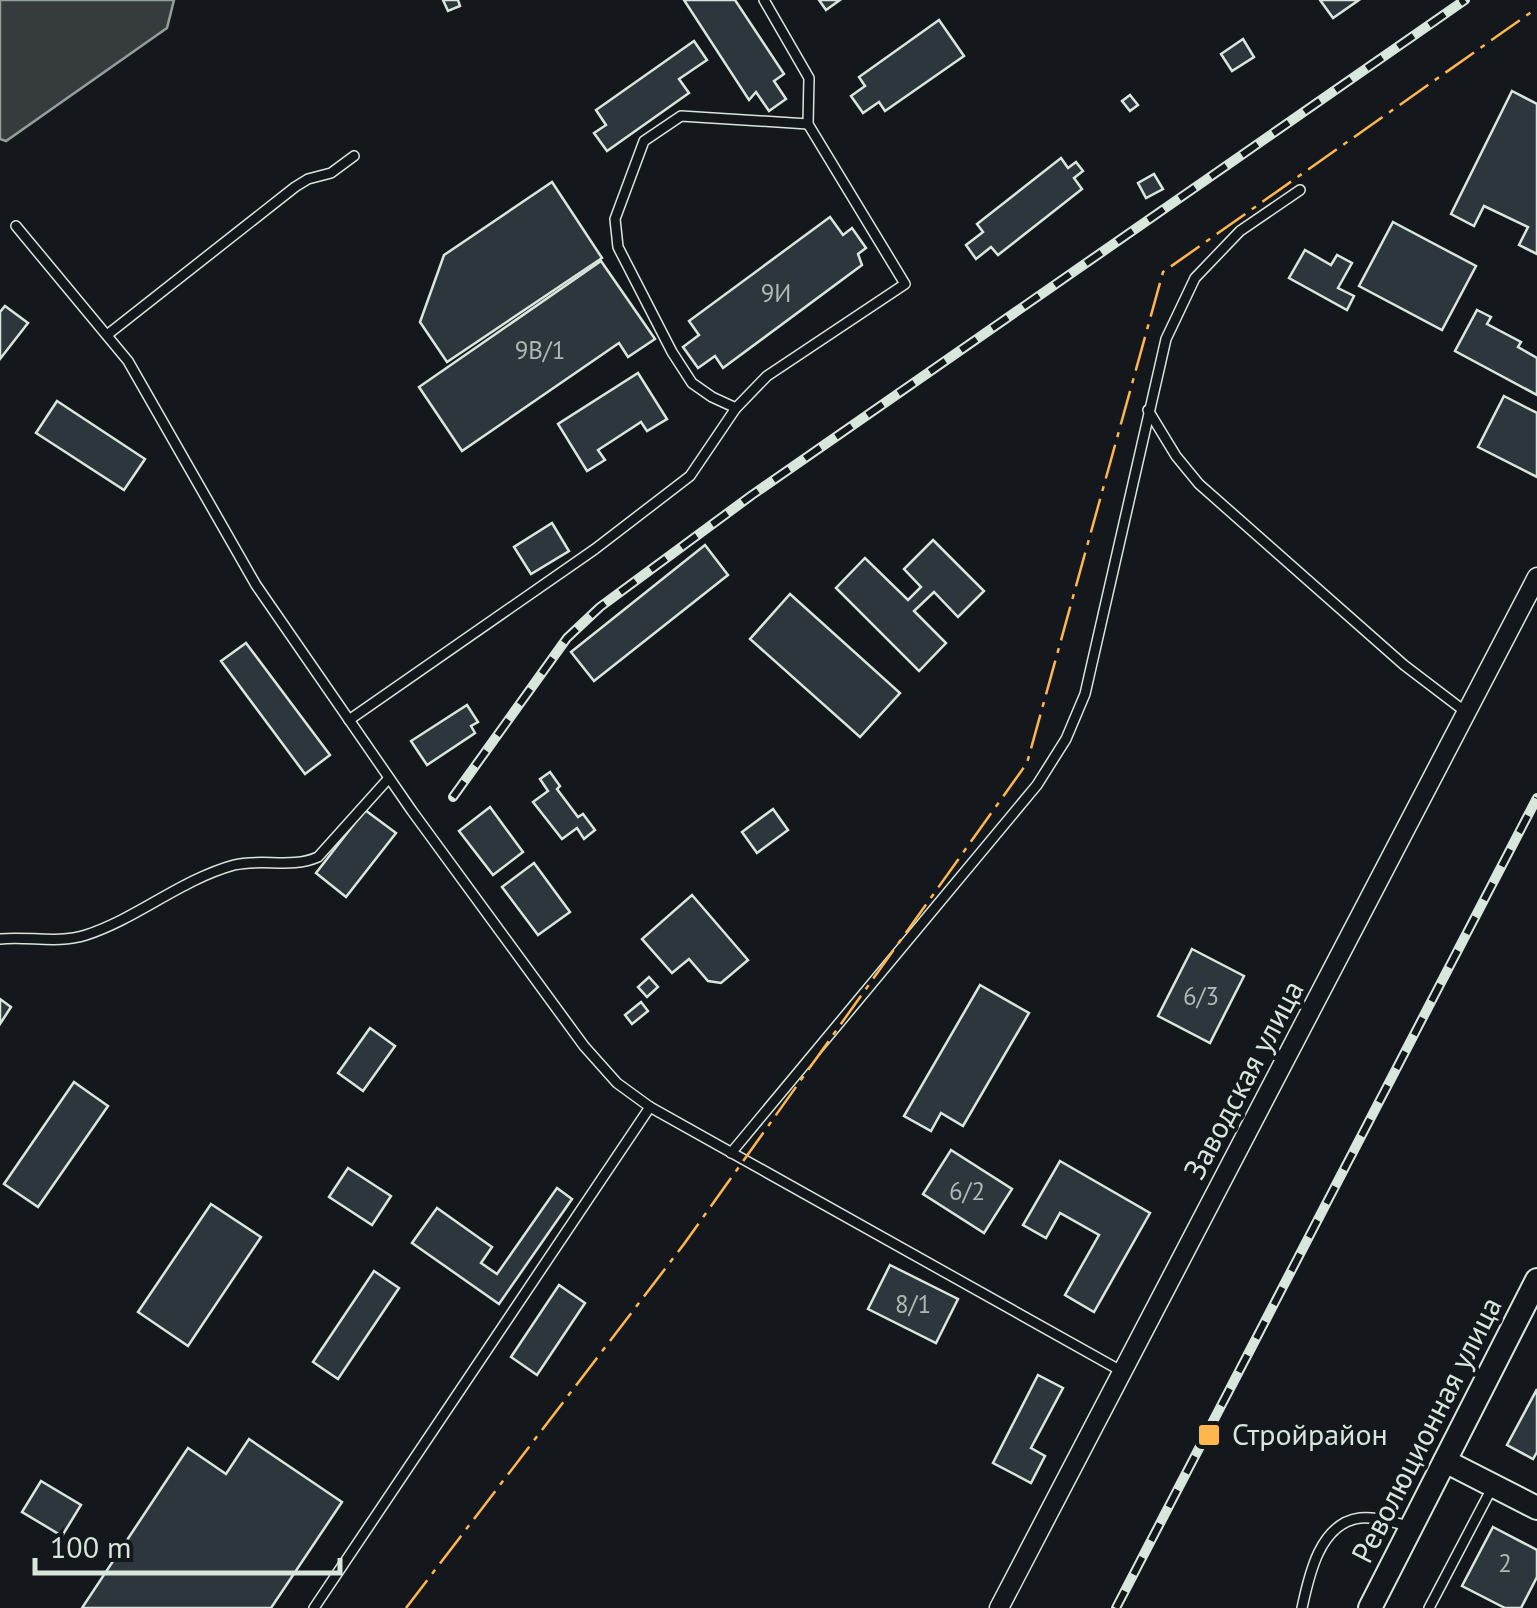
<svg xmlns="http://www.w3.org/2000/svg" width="1537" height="1608" viewBox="0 0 1537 1608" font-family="'PT Sans',sans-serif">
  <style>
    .water { fill: #363b3e; stroke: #939e99; stroke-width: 2.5 }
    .building { fill: #2c363c; stroke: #d8e6dc; stroke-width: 2.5 }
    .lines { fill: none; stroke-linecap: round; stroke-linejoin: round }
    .service-casing { stroke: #d8e6dc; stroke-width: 12 }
    .minor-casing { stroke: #d8e6dc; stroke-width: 21 }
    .tertiary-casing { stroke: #d8e6dc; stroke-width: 26 }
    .service { stroke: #14181c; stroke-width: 9 }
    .minor { stroke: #14181c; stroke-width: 18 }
    .tertiary { stroke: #14181c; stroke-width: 22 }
    .rail-casing { stroke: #d8e6dc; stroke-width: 10 }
    .rail { stroke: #14181c; stroke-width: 6; stroke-dasharray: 19; stroke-linecap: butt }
    .power { stroke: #ffb74d; stroke-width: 2.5; stroke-dasharray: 35 8 5 8; stroke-linecap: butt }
    .poi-dot { fill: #ffb74d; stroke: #14181c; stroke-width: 4 }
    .labels { text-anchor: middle; stroke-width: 8; stroke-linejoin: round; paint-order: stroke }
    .number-label { font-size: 25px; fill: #adbab4 }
    .street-label { font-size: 30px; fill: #d8e6dc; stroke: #14181c }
    .poi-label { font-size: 30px; fill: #d8e6dc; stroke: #14181c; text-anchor: start }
  </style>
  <rect width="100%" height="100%" fill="#14181c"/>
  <path class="water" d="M0,0H174L167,28L6,141L0,139Z"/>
  <g class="building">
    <path d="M443,0H458L460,6L448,11Z"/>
    <path d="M684,0H735L784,74L774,81L786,99L769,111L756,92L749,100Z"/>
    <path d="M819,0H840L826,10Z"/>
    <path d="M1320,0H1359L1333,18Z"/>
    <path d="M939,20L964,56L885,111L879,102L863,113L851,96L865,86L859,77Z"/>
    <path d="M1243,39L1254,57L1232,71L1221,54Z"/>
    <path d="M694,41L707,60L679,79L689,93L607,151L594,133L606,125L596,110Z"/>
    <path d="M1512,91L1537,104V254L1519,245L1528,227L1484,206L1474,226L1451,214Z"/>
    <path d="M1130,95L1138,105L1130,111L1122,101Z"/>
    <path d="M1061,158L1068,168L1076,162L1083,171L1074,178L1082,189L998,255L991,247L976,259L966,245L983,232L977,224Z"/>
    <path d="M1154,174L1163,189L1146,198L1138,183Z"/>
    <path d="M552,182L602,258L447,362L420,322L444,255Z"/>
    <path d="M830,217L843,235L852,228L866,248L858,254L862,265L723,368L715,356L698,368L683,347L699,335L689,321Z"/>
    <path d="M1393,222L1476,266L1442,330L1359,286Z"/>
    <path d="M1305,250L1331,265L1337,255L1352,263L1338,288L1354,296L1347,310L1289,278Z"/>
    <path d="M601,261L655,339L628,357L619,343L462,451L419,387Z"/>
    <path d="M5,306L28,323L0,359V312Z"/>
    <path d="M1477,310L1491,317L1487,324L1521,342L1518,347L1537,358V395L1455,351Z"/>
    <path d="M638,373L667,419L647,431L641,422L598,450L605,460L587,471L558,424Z"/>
    <path d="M1504,396L1537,413V477L1478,447Z"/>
    <path d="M57,401L145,459L124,490L36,433Z"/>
    <path d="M552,523L569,551L531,574L514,547Z"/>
    <path d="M933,540L984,591L958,617L934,592L914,611L946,643L919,671L836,588L865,558L908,600L921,587L904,569Z"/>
    <path d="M705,545L728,575L594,681L571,652Z"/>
    <path d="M790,594L900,693L860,737L750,639Z"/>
    <path d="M246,643L330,755L305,774L221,661Z"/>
    <path d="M467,705L478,722L471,726L475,733L427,765L411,741Z"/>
    <path d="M550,772L560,786L557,789L578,817L583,814L595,830L584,839L577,828L562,839L533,802L548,791L540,779Z"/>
    <path d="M490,807L523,852L493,875L459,831Z"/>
    <path d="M773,809L788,830L757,853L742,832Z"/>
    <path d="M365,810L396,833L346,897L316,873Z"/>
    <path d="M534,863L570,912L538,935L502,887Z"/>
    <path d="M692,895L748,960L721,983L708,981L689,959L672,973L642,939Z"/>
    <path d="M1192,949L1244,976L1210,1043L1158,1016Z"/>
    <path d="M649,977L658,987L647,997L638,987Z"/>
    <path d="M980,985L1029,1013L963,1126L941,1113L931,1131L904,1116Z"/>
    <path d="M0,999L11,1007L0,1024Z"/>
    <path d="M641,1002L648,1011L632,1024L625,1015Z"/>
    <path d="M370,1028L395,1046L363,1091L338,1073Z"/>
    <path d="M74,1082L108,1106L38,1207L4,1184Z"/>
    <path d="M951,1150L1012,1189L984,1233L923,1194Z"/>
    <path d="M1060,1161L1150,1213L1094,1312L1065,1295L1099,1235L1060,1213L1046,1238L1023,1225Z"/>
    <path d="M348,1168L391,1196L372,1225L329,1197Z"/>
    <path d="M557,1188L572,1199L499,1304L412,1243L437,1208L492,1247L481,1263L497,1274Z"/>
    <path d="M211,1204L261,1237L188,1346L138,1312Z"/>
    <path d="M890,1265L958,1299L936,1343L868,1309Z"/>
    <path d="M374,1271L399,1288L338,1379L313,1362Z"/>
    <path d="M559,1285L585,1303L537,1375L511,1357Z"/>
    <path d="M1038,1375L1063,1388L1031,1448L1045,1456L1031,1483L993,1463Z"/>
    <path d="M1537,1389V1452L1533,1459L1507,1445Z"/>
    <path d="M249,1439L342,1502L271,1608H82L188,1448L226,1474Z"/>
    <path d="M41,1481L81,1505L62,1536L22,1512Z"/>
    <path d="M1493,1527L1537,1550V1577L1521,1608H1505L1462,1586Z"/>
  </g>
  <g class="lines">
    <g class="service-casing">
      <g id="service">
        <path d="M16,226L128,361L256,585L412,811L584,1046L617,1083L650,1107L1123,1372"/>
        <path d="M107,335L295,187L308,179L331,173L354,156"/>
        <path d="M736,408L712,397L692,383L672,352L618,247L615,219L644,141L681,116L808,124"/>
        <path d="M1148,410L1176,456L1199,484L1404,665L1467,713"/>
        <path d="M349,720L595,549L690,476L736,408L767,376L905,284L808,124L809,78L764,0"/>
        <path d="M0,939C28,936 58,944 86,935C138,918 180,880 234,865C263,858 291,869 318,857L389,778"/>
        <path d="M731,1153L1037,785L1066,739L1085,694L1166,339L1195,278L1240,231L1300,190"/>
        <path d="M314,1608L650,1107"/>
        <path d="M1302,1608C1309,1575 1320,1523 1360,1518C1375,1516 1394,1523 1409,1526"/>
        <path d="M1429,1608L1493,1486"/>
      </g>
    </g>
    <g class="minor-casing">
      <path id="minor" d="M999,1608L1537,577"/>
    </g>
    <g class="tertiary-casing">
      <g id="tertiary">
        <path d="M1445,1461L1537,1508"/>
        <path d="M1370,1608L1537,1280"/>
      </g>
    </g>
    <use href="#service" class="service"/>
    <use href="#minor" class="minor"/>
    <use href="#tertiary" class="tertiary"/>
    <g class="rail-casing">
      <g id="rail">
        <path d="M453,797L567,638L600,607L752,495L1465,0"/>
        <path d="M1116,1608L1537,798"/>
      </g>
    </g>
    <use href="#rail" class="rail"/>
    <path class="power" d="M406,1608L684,1244L1027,763L1163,272L1537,8"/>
  </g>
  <rect class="poi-dot" x="1197" y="1423" width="24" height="24" rx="5"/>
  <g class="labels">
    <g class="number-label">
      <text x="776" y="302">9И</text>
      <text x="540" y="359">9В/1</text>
      <text x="1201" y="1005">6/3</text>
      <text x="967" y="1200">6/2</text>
      <text x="913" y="1313">8/1</text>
      <text x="1505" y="1572">2</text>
    </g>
    <g class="street-label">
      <text transform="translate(1244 1080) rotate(-62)" y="10">Заводская улица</text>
      <text transform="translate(1427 1430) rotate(-63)" y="10">Революционная улица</text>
    </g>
    <g class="poi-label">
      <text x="1232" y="1445">Стройрайон</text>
    </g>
  </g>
  <path d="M35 1558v15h305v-15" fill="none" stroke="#d8e6dc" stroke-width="5"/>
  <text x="50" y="1558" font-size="30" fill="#d8e6dc" stroke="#14181c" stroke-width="8" paint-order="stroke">100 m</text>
</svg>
